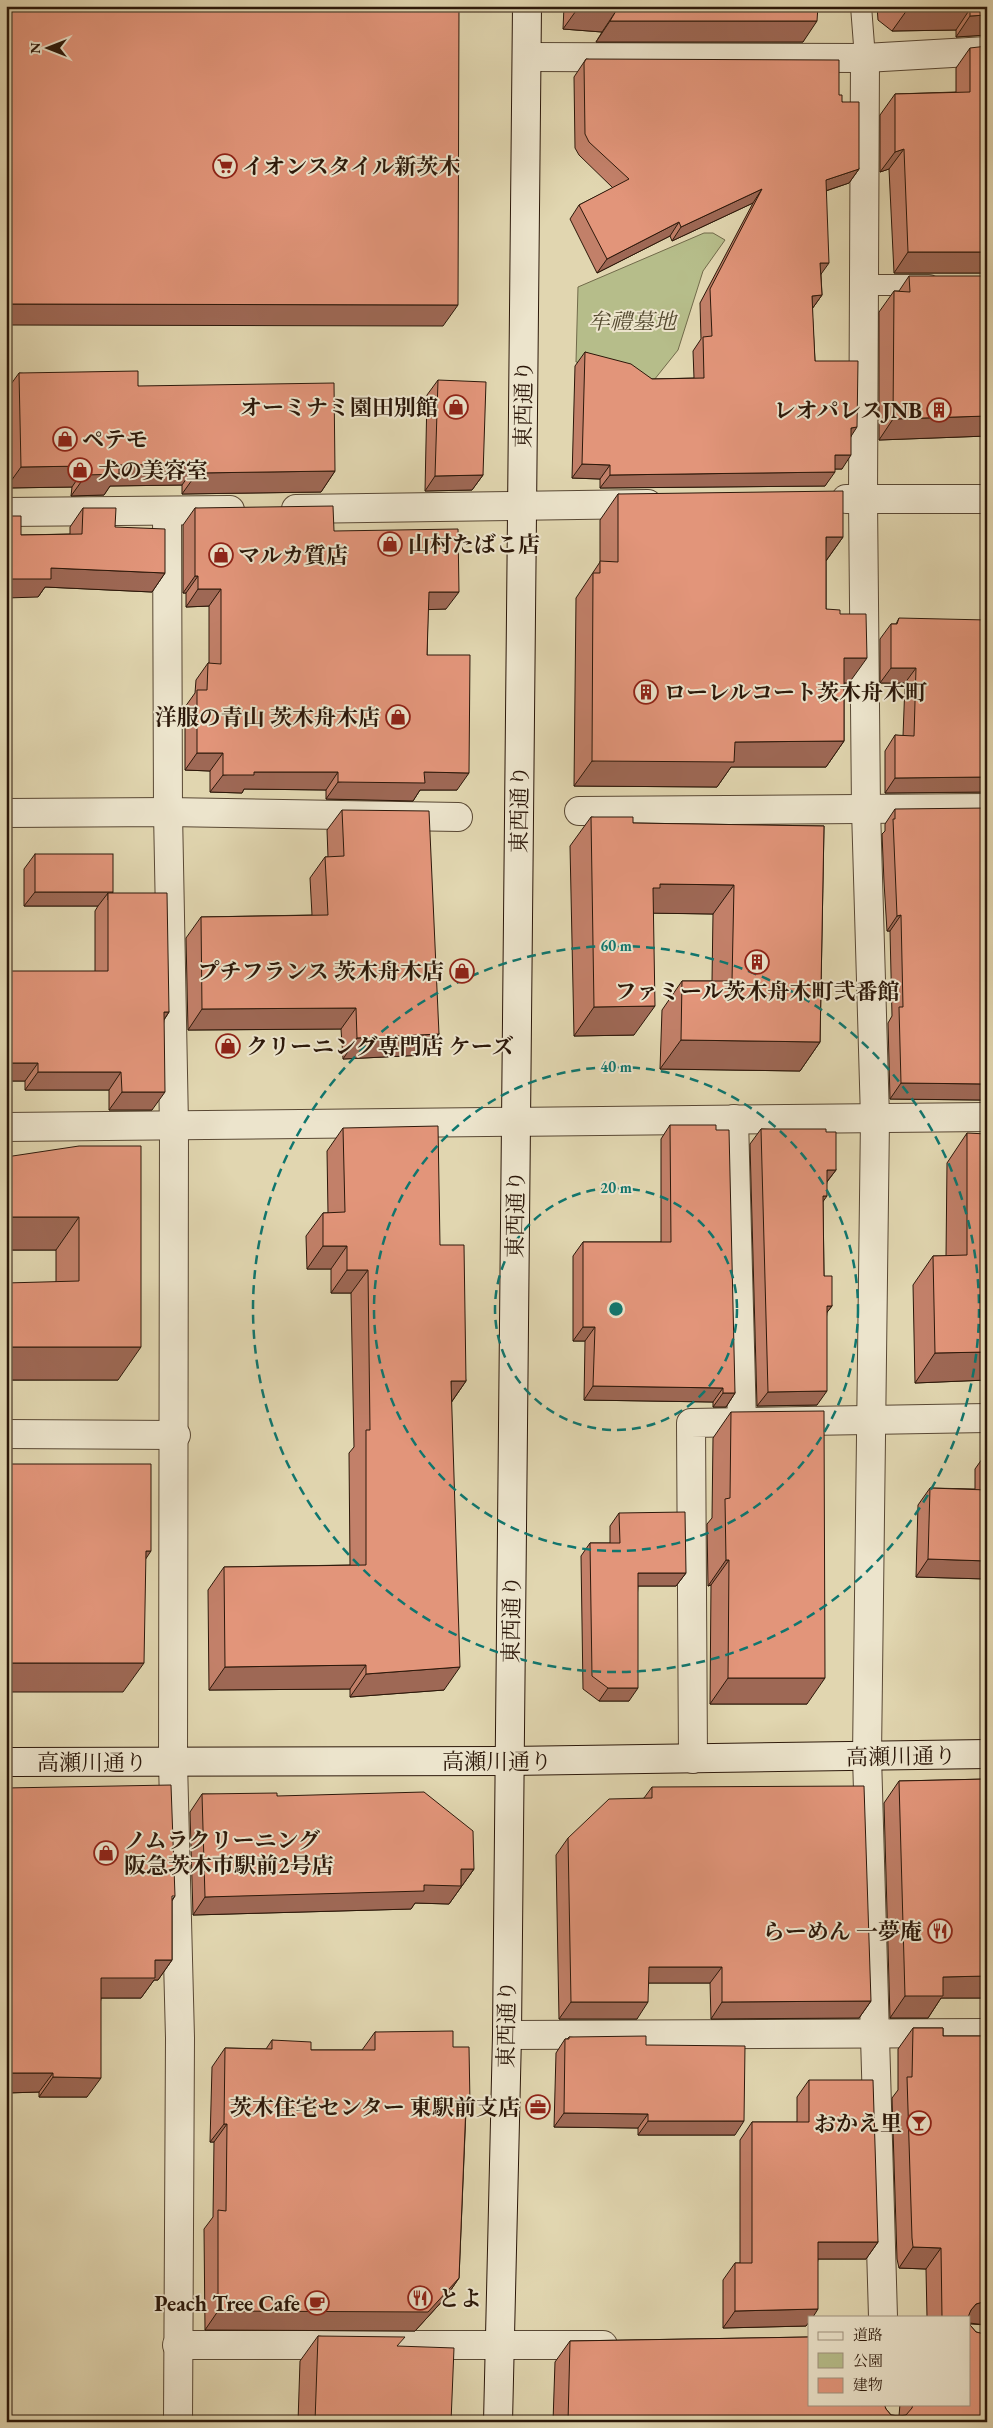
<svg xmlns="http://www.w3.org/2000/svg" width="993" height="2428" viewBox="0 0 993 2428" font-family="'EB Garamond','Noto Serif JP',serif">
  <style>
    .green { fill: #b6bd8a; stroke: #716a4a }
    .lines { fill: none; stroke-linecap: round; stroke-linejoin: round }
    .lane-casing { stroke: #594834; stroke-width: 22 }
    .street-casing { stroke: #594834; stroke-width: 30 }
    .secondary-casing { stroke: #2c180a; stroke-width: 30 }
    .lane { stroke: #ece4cc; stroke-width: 20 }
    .street { stroke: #ece4cc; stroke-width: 28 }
    .secondary { stroke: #ece4cc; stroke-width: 28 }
    .wall { fill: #c28069; stroke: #2c180a }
    .shaded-wall { fill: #9e6855; stroke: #2c180a }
    .building { fill: #e2957a; stroke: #2c180a }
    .ring { fill: none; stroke: #0f766e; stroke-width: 2.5; stroke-dasharray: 9 6 }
    .labels { text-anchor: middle; stroke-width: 4; stroke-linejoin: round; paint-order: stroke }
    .poi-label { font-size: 22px; font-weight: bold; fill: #2c180a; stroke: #ece4cc; text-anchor: start }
    .park-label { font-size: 22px; font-style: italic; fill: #554a30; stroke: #ece4cc }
    .street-label { font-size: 22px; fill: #2c180a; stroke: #ece4cc }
    .centre { fill: #0f766e; stroke: #ece4cc; stroke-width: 2.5 }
    .ring-label { font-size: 15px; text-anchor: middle; font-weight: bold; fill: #0f766e; stroke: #ece4cc; stroke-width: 4; stroke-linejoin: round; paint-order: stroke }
  </style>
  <rect width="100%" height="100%" fill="#e1d6b0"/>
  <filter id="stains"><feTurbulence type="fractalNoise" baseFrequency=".004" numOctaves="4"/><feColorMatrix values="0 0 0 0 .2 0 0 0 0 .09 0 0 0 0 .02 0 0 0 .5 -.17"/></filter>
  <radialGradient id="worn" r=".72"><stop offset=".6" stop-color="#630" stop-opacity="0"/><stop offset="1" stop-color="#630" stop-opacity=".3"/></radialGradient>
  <path class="green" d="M704,233H713L725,240L703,271L678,350L646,390L615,370L576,362L578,287Z"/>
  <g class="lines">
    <g class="lane-casing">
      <g id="lane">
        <path d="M861,6L865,58"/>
        <path d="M864,285H929"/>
      </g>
    </g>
    <g class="street-casing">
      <g id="street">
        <path d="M527,57L865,58L987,51"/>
        <path d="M865,58L863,499L866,809L875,1118L867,1756L883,2317"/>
        <path d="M846,499H987"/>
        <path d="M296,509L648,504"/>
        <path d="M167,511L168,812L174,1125L173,1762L180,2038L178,2422"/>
        <path d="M6,512L230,510"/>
        <path d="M579,811L987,808"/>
        <path d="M6,813L168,812L458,817"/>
        <path d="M734,1119L742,1423"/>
        <path d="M6,1127L987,1117"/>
        <path d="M6,1434L176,1435"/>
        <path d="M693,1759L691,1423L987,1418"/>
        <path d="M507,2035L987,2033"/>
        <path d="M177,2345H603"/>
      </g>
    </g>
    <g class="secondary-casing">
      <g id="secondary">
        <path d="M6,1762L509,1761L987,1754"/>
        <path d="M498,2422L507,2035L527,6"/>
      </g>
    </g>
    <use href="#lane" class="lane"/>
    <use href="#street" class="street"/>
    <use href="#secondary" class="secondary"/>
  </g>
  <g class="wall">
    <path d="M564,6H818L803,42H596L602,32L563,29Z"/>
    <path d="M877,6H987V35L956,37V30L892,31L878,20Z"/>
    <path d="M970,48L987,273H894L889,169L880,172V115L895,94L956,92V68Z"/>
    <path d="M586,59L839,95L842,102L859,169L849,183L826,191L821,275L822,295L812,309L815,361L851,436L842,469H835L825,486L600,488V479L572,478L575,366L585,352L652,379L694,378L693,351L701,339L700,303L753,203L672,241L670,236L597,273L570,219L579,205L613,188L579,155L575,148L574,77Z"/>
    <path d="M909,276L987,436L879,440V312L894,291H899Z"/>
    <path d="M19,373L138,386L335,471L321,492L182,494V485L110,486L104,495L71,496L72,487L6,488V391Z"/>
    <path d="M438,380L483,475L472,490L425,491L427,395Z"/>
    <path d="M618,494L843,537L826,561V609L840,614L849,683H844V741L826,767H731L717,787L574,786L576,598L600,562V520Z"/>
    <path d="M83,508L115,527L165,573L152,592L45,587L38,597L21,535L70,534V527Z"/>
    <path d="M195,508L334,531L446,609H428L427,655L457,790H420L413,801L326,799V790L244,789L242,793L210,792V771L185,770V707L195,693L196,680L208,663H209V606L186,607V593H183V525Z"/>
    <path d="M899,618L987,792L885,793V751L895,735L903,736L905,683H880V639L891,624H896Z"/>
    <path d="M895,809L980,1100L890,1099L888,1023L892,1016L890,931H887L884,882L882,834L885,831V824Z"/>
    <path d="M342,810L439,1034L425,1055L343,1059L341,1029L188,1030L186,938L201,917L312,915L310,878L325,857H328L327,830Z"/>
    <path d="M591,817L633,823L824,826L820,1042L800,1071L660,1069L662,1010L682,981H712L713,914L653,913L634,1035L574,1036L570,846Z"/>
    <path d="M35,854L113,892L112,893L169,1012L164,1020L152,1110H109V1090H25V1081H6L95,971V911L98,906H24V869Z"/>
    <path d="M670,1125L735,1393L726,1407H713V1402L584,1400L585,1341H573V1256L583,1242H661V1139Z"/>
    <path d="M343,1128L440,1245L466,1381L451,1403L444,1690L350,1697V1689L209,1690L208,1590L224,1567L350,1565L349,1453L354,1447L351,1293H331V1269H307L306,1236L323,1213H328L327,1151Z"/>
    <path d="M761,1129L826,1132L836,1170L827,1182L823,1201L824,1276L832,1306L827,1312L817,1405L757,1406L750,1144Z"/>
    <path d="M967,1133L987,1380L915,1383L913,1285L933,1256H946L947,1163Z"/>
    <path d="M79,1146L118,1380H6L56,1281V1250H6Z"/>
    <path d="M731,1412L807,1704H710L711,1585L708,1586L707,1524L712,1518L713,1438Z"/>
    <path d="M987,1452V1634L986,1579L916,1577L918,1505L930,1488L975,1489V1469Z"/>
    <path d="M619,1513L686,1573L676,1586H638L629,1701H599L583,1689L581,1556L590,1543H610V1526Z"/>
    <path d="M987,1779V1998H941L928,2018H890L884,1803L899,1781Z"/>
    <path d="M652,1787L871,2001L859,2018L711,2019L710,1983H649L637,2019H559L556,1855L568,1838L644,1798Z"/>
    <path d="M202,1794L277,1796L474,1869L449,1904L415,1903L411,1909L193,1915L190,1812Z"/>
    <path d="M175,1896L172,1901V1960L158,1980H154L141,1998H101L87,2097H39V2092L6,2093Z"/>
    <path d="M913,2028H943V2036H987V2325L970,2324V2325L976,2332L984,2334L987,2333V2422H553L555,2362L570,2341L809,2337V2404H884L886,2409L891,2415L899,2416L900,2404H969V2317H927L926,2269L899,2268L897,2259L892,2098L898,2090V2049Z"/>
    <path d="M375,2032L453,2047L470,2104L466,2110L459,2278L446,2297L415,2331L205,2330L204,2229L213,2217L214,2142H210L212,2067L225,2048L266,2049L272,2040L311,2050H362Z"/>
    <path d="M569,2037L646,2045L735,2135H638V2128L554,2127L556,2053L565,2039H567Z"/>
    <path d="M809,2080L878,2242L866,2259H818L809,2317V2322L806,2326L723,2328V2280L735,2263H740V2140L752,2122H797V2097Z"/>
    <path d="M318,2336L398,2346L451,2422H298L300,2361Z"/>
  </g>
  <g class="shaded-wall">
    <path d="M578,8L616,11L602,32L563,29Z"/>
    <path d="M970,9L956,30L892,31L907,10Z"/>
    <path d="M987,15V35L956,37L970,16Z"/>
    <path d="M610,21H817L803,42H596Z"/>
    <path d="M904,149L889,169L880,172L895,152Z"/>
    <path d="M859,169L849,183L816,194L826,180Z"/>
    <path d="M762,189L753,203L672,241L681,227Z"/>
    <path d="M679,222L670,236L597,273L607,259Z"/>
    <path d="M908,252H987V273H894Z"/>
    <path d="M820,263H829L819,277Z"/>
    <path d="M822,295L812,309V296Z"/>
    <path d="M6,304L458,305L443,326L6,325Z"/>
    <path d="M987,416V436L879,440L893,419Z"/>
    <path d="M857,427L848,441L851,428Z"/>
    <path d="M835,455H851L842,469H825Z"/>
    <path d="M197,464L182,485L110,486L104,495L71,496L86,475L119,465Z"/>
    <path d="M582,464L610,465L600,479L572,478Z"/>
    <path d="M86,466L72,487L6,488L21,467Z"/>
    <path d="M335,471L321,492L182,494L197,473Z"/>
    <path d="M835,472L825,486L600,488L610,475Z"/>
    <path d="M483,475L472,490L425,491L435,476Z"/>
    <path d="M826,537H843L825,562Z"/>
    <path d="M51,568L165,573L152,592L45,587L38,597L6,598V579Z"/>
    <path d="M195,576H198L186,593H183Z"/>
    <path d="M198,589H221L209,606L186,607Z"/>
    <path d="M429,592H459L446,609L417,610Z"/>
    <path d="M844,658H867L849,683H826Z"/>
    <path d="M891,668H916L905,683H880Z"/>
    <path d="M844,741L826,767H731L717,787L574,786L592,761L735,742Z"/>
    <path d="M197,753H223L210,771L185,770Z"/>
    <path d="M254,772H338L326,790L244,789L242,793L210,792L223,775Z"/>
    <path d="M424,772L469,773L457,790H420L413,801L326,799L338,782Z"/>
    <path d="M987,777V792L885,793L895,778Z"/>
    <path d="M660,884L734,885L713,914L642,913L653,888Z"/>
    <path d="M35,892H113L108,900V893L98,906H24Z"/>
    <path d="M901,915L890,931H887L897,916Z"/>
    <path d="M655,1006L634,1035L574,1036L594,1007Z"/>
    <path d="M356,1008L341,1029L188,1030L202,1009Z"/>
    <path d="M164,1012H169L157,1030Z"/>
    <path d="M439,1034L425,1055L343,1059L357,1038Z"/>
    <path d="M681,1040L820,1042L800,1071L660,1069Z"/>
    <path d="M6,1063H38L25,1081H6Z"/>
    <path d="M38,1072H121L109,1090H25Z"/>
    <path d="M901,1083L987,1084V1102L980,1100L890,1099Z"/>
    <path d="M122,1092H165L152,1110H109Z"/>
    <path d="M827,1170H836L825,1184Z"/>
    <path d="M823,1196H827L817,1210Z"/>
    <path d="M6,1217H79L56,1250H6Z"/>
    <path d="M323,1246H347L331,1269H307Z"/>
    <path d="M347,1270H368L351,1293H331Z"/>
    <path d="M827,1306H832L821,1320Z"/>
    <path d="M583,1327H595L585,1341H573Z"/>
    <path d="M6,1347H141L118,1380H6Z"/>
    <path d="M987,1352V1380L915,1383L935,1353Z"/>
    <path d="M451,1381H466L450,1404Z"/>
    <path d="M593,1386L723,1388L713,1402L584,1400Z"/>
    <path d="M827,1391L817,1405L757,1406L768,1392Z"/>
    <path d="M723,1393H735L726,1407H713Z"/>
    <path d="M146,1551H151L131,1581Z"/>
    <path d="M928,1559L987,1561V1577L986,1579L916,1577Z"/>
    <path d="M726,1560H729L711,1585L708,1586Z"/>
    <path d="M638,1573H686L676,1586H629Z"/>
    <path d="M6,1663H144L123,1692H6Z"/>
    <path d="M366,1665L350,1689L209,1690L225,1667Z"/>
    <path d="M460,1667L444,1690L350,1697L366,1674Z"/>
    <path d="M728,1678H825L807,1704H710Z"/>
    <path d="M608,1688H638L629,1701H599Z"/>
    <path d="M461,1869H474L449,1904L415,1903L411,1909L193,1915L205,1897L424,1885Z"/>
    <path d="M155,1960H172L158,1980H154L141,1998H87L101,1978Z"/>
    <path d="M649,1967H722L710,1983H637Z"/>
    <path d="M987,1976V1998H941L928,2018H890L905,1996L943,1977Z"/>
    <path d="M871,2001L859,2018L711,2019L722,2002Z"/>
    <path d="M571,2002H648L637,2019H559Z"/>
    <path d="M6,2073H53L39,2092L6,2093Z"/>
    <path d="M53,2077L101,2078L87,2097H39Z"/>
    <path d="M466,2104H470L457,2122Z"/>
    <path d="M564,2113L648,2114L638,2128L554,2127Z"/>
    <path d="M648,2121H744L735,2135H638Z"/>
    <path d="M224,2124H227L214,2142H210Z"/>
    <path d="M818,2242H878L866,2259H806Z"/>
    <path d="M913,2247L941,2248L926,2269L899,2268Z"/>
    <path d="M459,2278L446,2297L415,2331L205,2330L218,2311Z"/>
    <path d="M983,2302L987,2303V2325L969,2323V2317H966L971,2310L976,2304Z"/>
    <path d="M818,2309L813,2317H809V2322L806,2326L723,2328L735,2311Z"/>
  </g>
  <g class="building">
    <path d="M6,6H459L458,305L6,304Z"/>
    <path d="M578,6H818L817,21H610L616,11L578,8Z"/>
    <path d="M902,6H987V15L970,16V9L907,10Z"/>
    <path d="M987,46V252H908L904,149L895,152V94L970,92V48Z"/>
    <path d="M586,59L839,60V95H842V102H859V169L826,180L829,263H820L822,295L812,296L815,361H858L857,427L851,428V455H835V472L610,475V465L582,464L585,352L631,364L652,379L704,378L703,337L712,336L710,289L762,189L681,227L679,222L607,259L579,205L629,179L589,142L585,134L584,63Z"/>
    <path d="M909,276H987V416L893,419L894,291L910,292Z"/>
    <path d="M138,371V386L334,383L335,471L197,473V464L119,465V474L86,475V466L21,467L19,373Z"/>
    <path d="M438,380L486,382L483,475L435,476Z"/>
    <path d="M843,491V537H826V609L840,610V614H866L867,658H844V741L735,742L734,762L592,761L593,573H600V561L618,562V494Z"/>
    <path d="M333,506L334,531L458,529L459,592H429L427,655H470L469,773L424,772L425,783L338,782V772H254V775H223V753H197V690H207L208,663L221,664V589H198V576H195V508Z"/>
    <path d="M83,508H116L115,527L165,529V573L51,568V579H6V516H21V535L82,534Z"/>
    <path d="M899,618L987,620V777L895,778V735L914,736L916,668H891V624H897Z"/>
    <path d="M987,808V1084L901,1083L899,1007H903L901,915L897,916L895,867L893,819H895V809Z"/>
    <path d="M342,810L429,811L439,1034L357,1038L356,1008L202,1009L201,917L328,915L325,857L344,856Z"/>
    <path d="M591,817H633V823L824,826L820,1042L681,1040L682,981H732L734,885L660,884V888H653L655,1006L594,1007Z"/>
    <rect x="35" y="854" width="78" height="38"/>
    <path d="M108,893H167L169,1012H164L165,1092H122L121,1072H38V1063H6V971H108Z"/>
    <path d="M670,1125H716V1130H729L735,1393H723V1388L593,1386L595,1327H583V1242H671Z"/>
    <path d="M438,1126L440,1245H464L466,1381H451L460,1667L366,1674V1665L225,1667L224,1567L366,1565V1430H370L368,1270H347V1246H323V1213L345,1212L343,1128Z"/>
    <path d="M761,1129H826V1132H836V1170H827V1196H823L824,1276H832V1306H827V1391L768,1392Z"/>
    <path d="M967,1133L987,1134V1352L935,1353L933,1256L967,1255Z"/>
    <path d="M79,1146H141V1347H6V1283L79,1281V1217H6V1157Z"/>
    <path d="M824,1411L825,1678H728L729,1560H726L725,1499L730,1498L731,1412Z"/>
    <path d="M6,1464H151V1551H146L144,1663H6Z"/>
    <path d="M930,1488L987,1490V1561L928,1559Z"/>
    <path d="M685,1512L686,1573H638V1688H608L592,1676L590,1543H620L619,1513Z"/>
    <path d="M987,1779V1976L943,1977V1996H905L899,1781Z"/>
    <path d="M171,1785L175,1896H172V1960H155V1978H101V2078L53,2077V2073H6V1788Z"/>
    <path d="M864,1786L871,2001L722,2002V1967H649L648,2002H571L568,1838L609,1799L652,1798V1787Z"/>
    <path d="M424,1792L473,1831L474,1869H461V1886L424,1885V1891L205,1897L202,1794L277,1793V1796Z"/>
    <path d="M913,2028H943V2036H987V2303L983,2302L976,2304L971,2310L968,2317H942L941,2248L913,2247L912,2238L907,2077H912Z"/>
    <path d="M453,2031V2047H469L470,2104H466L459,2278L428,2312L218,2311V2210L226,2211L227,2124H224L225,2048L272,2049V2040L311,2042V2050H375V2032Z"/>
    <path d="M646,2036V2045L745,2046L744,2121H648V2114L564,2113L565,2039H569V2037Z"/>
    <path d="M809,2080H873L878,2242H818V2309L735,2311V2263H752V2122H809Z"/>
    <path d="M969,2322L970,2325L976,2332L984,2334L987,2333V2422H568L570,2341L809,2337V2404H884L886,2409L891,2415L899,2416L906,2415L912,2408L913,2404H969Z"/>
    <path d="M318,2336L405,2337L397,2346L454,2348L451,2422H315Z"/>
  </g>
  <g class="ring">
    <circle cx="616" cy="1309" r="121"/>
    <circle cx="616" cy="1309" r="242"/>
    <circle cx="616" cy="1309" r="363"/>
  </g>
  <defs>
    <g id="supermarket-ring" transform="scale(1.25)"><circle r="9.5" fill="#ece4cc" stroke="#8f2418" stroke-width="1.5"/><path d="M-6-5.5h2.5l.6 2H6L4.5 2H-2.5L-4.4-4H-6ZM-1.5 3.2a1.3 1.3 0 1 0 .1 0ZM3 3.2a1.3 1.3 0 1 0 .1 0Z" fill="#8f2418"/></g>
    <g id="shop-ring" transform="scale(1.25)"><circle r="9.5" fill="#ece4cc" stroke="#8f2418" stroke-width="1.5"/><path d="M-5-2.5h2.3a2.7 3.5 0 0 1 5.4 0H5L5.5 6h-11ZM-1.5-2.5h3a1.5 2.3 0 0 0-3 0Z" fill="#8f2418"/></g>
    <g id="building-ring" transform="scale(1.25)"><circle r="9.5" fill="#ece4cc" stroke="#8f2418" stroke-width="1.5"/><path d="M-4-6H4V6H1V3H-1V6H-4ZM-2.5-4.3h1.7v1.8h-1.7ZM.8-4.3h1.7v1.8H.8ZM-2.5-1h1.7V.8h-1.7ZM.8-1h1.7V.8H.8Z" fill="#8f2418"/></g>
    <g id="restaurant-ring" transform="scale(1.25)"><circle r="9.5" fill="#ece4cc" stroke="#8f2418" stroke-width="1.5"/><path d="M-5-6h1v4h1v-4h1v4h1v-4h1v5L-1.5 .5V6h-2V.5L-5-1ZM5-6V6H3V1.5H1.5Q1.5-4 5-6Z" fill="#8f2418"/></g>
    <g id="office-ring" transform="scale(1.25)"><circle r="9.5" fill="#ece4cc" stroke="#8f2418" stroke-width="1.5"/><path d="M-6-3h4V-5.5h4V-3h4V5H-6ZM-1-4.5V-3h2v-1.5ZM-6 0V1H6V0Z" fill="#8f2418"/></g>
    <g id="bar-ring" transform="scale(1.25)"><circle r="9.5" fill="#ece4cc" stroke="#8f2418" stroke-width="1.5"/><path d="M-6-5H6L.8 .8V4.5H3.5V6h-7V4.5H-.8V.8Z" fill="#8f2418"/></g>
    <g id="cafe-ring" transform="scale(1.25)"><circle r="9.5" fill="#ece4cc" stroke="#8f2418" stroke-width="1.5"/><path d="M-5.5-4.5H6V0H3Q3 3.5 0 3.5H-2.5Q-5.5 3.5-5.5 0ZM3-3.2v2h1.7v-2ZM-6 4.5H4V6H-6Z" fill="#8f2418"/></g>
  </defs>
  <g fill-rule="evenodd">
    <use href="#supermarket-ring" x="225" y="166"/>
    <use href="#shop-ring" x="456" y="407"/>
    <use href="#building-ring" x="939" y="410"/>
    <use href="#shop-ring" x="65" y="439"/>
    <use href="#shop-ring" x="80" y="470"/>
    <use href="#shop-ring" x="390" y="544"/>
    <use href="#shop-ring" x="221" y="555"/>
    <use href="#building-ring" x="646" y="692"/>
    <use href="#shop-ring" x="398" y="717"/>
    <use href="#building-ring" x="757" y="962"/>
    <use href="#shop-ring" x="462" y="971"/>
    <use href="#shop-ring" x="228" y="1046"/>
    <use href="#shop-ring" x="106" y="1853"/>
    <use href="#restaurant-ring" x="940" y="1931"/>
    <use href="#office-ring" x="538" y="2107"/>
    <use href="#bar-ring" x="919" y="2123"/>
    <use href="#restaurant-ring" x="420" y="2298"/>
    <use href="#cafe-ring" x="317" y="2303"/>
  </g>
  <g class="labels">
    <g class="poi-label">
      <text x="242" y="174">イオンスタイル新茨木</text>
      <text x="438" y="415" text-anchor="end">オーミナミ園田別館</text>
      <text x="922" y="418" text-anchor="end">レオパレスJNB</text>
      <text x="82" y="447">ペテモ</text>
      <text x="98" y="478">犬の美容室</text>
      <text x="408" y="552">山村たばこ店</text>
      <text x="238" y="563">マルカ質店</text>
      <text x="664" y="700">ローレルコート茨木舟木町</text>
      <text x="380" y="725" text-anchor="end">洋服の青山 茨木舟木店</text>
      <text x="444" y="979" text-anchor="end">プチフランス 茨木舟木店</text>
      <text x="757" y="999" text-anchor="middle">ファミール茨木舟木町弐番館</text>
      <text x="246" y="1054">クリーニング専門店 ケーズ</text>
      <text x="124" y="1848">ノムラクリーニング<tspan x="124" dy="25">阪急茨木市駅前2号店</tspan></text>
      <text x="922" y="1939" text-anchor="end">らーめん 一夢庵</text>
      <text x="520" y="2115" text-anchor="end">茨木住宅センター 東駅前支店</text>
      <text x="902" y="2131" text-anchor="end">おかえ里</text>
      <text x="438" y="2306">とよ</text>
      <text x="300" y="2311" text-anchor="end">Peach Tree Cafe</text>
    </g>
    <g class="park-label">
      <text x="632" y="329">牟禮墓地</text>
    </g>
    <g class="street-label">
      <text transform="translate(523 404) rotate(-89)" y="8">東西通り</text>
      <text transform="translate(519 809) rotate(-89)" y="8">東西通り</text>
      <text transform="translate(515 1214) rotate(-89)" y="8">東西通り</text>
      <text transform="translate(511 1619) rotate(-89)" y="8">東西通り</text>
      <text transform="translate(901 1756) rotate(-1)" y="8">高瀬川通り</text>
      <text x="497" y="1769">高瀬川通り</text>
      <text x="92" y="1770">高瀬川通り</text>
      <text transform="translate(506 2024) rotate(-89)" y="8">東西通り</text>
    </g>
  </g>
  <circle cx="616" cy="1309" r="8" class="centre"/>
  <g class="ring-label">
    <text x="616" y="951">60 m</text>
    <text x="616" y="1072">40 m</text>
    <text x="616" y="1193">20 m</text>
  </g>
  <rect width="993" height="2428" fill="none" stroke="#e1d6b0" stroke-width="25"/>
  <rect x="8" y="8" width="978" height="2413" fill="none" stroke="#2c180a" stroke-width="2.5"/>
  <rect x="12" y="12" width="968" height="2403" fill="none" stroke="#2c180a"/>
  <rect x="808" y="2316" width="162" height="90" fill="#ece4cc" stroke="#9f927e"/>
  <rect x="818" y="2332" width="25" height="8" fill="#ece4cc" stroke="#9f927e"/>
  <text x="853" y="2340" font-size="15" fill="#2c180a">道路</text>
  <rect x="818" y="2353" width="25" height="15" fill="#b6bd8a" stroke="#9f927e"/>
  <text x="853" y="2366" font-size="15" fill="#2c180a">公園</text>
  <rect x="818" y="2378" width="25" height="15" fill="#e2957a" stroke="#9f927e"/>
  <text x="853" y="2390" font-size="15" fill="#2c180a">建物</text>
  <g transform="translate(48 48) rotate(270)" stroke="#ece4cc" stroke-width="4" paint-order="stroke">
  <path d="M0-4L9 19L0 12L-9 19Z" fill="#2c180a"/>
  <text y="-8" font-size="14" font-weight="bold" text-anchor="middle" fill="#2c180a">N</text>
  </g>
  <rect width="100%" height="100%" filter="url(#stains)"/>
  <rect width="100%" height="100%" fill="url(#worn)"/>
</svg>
